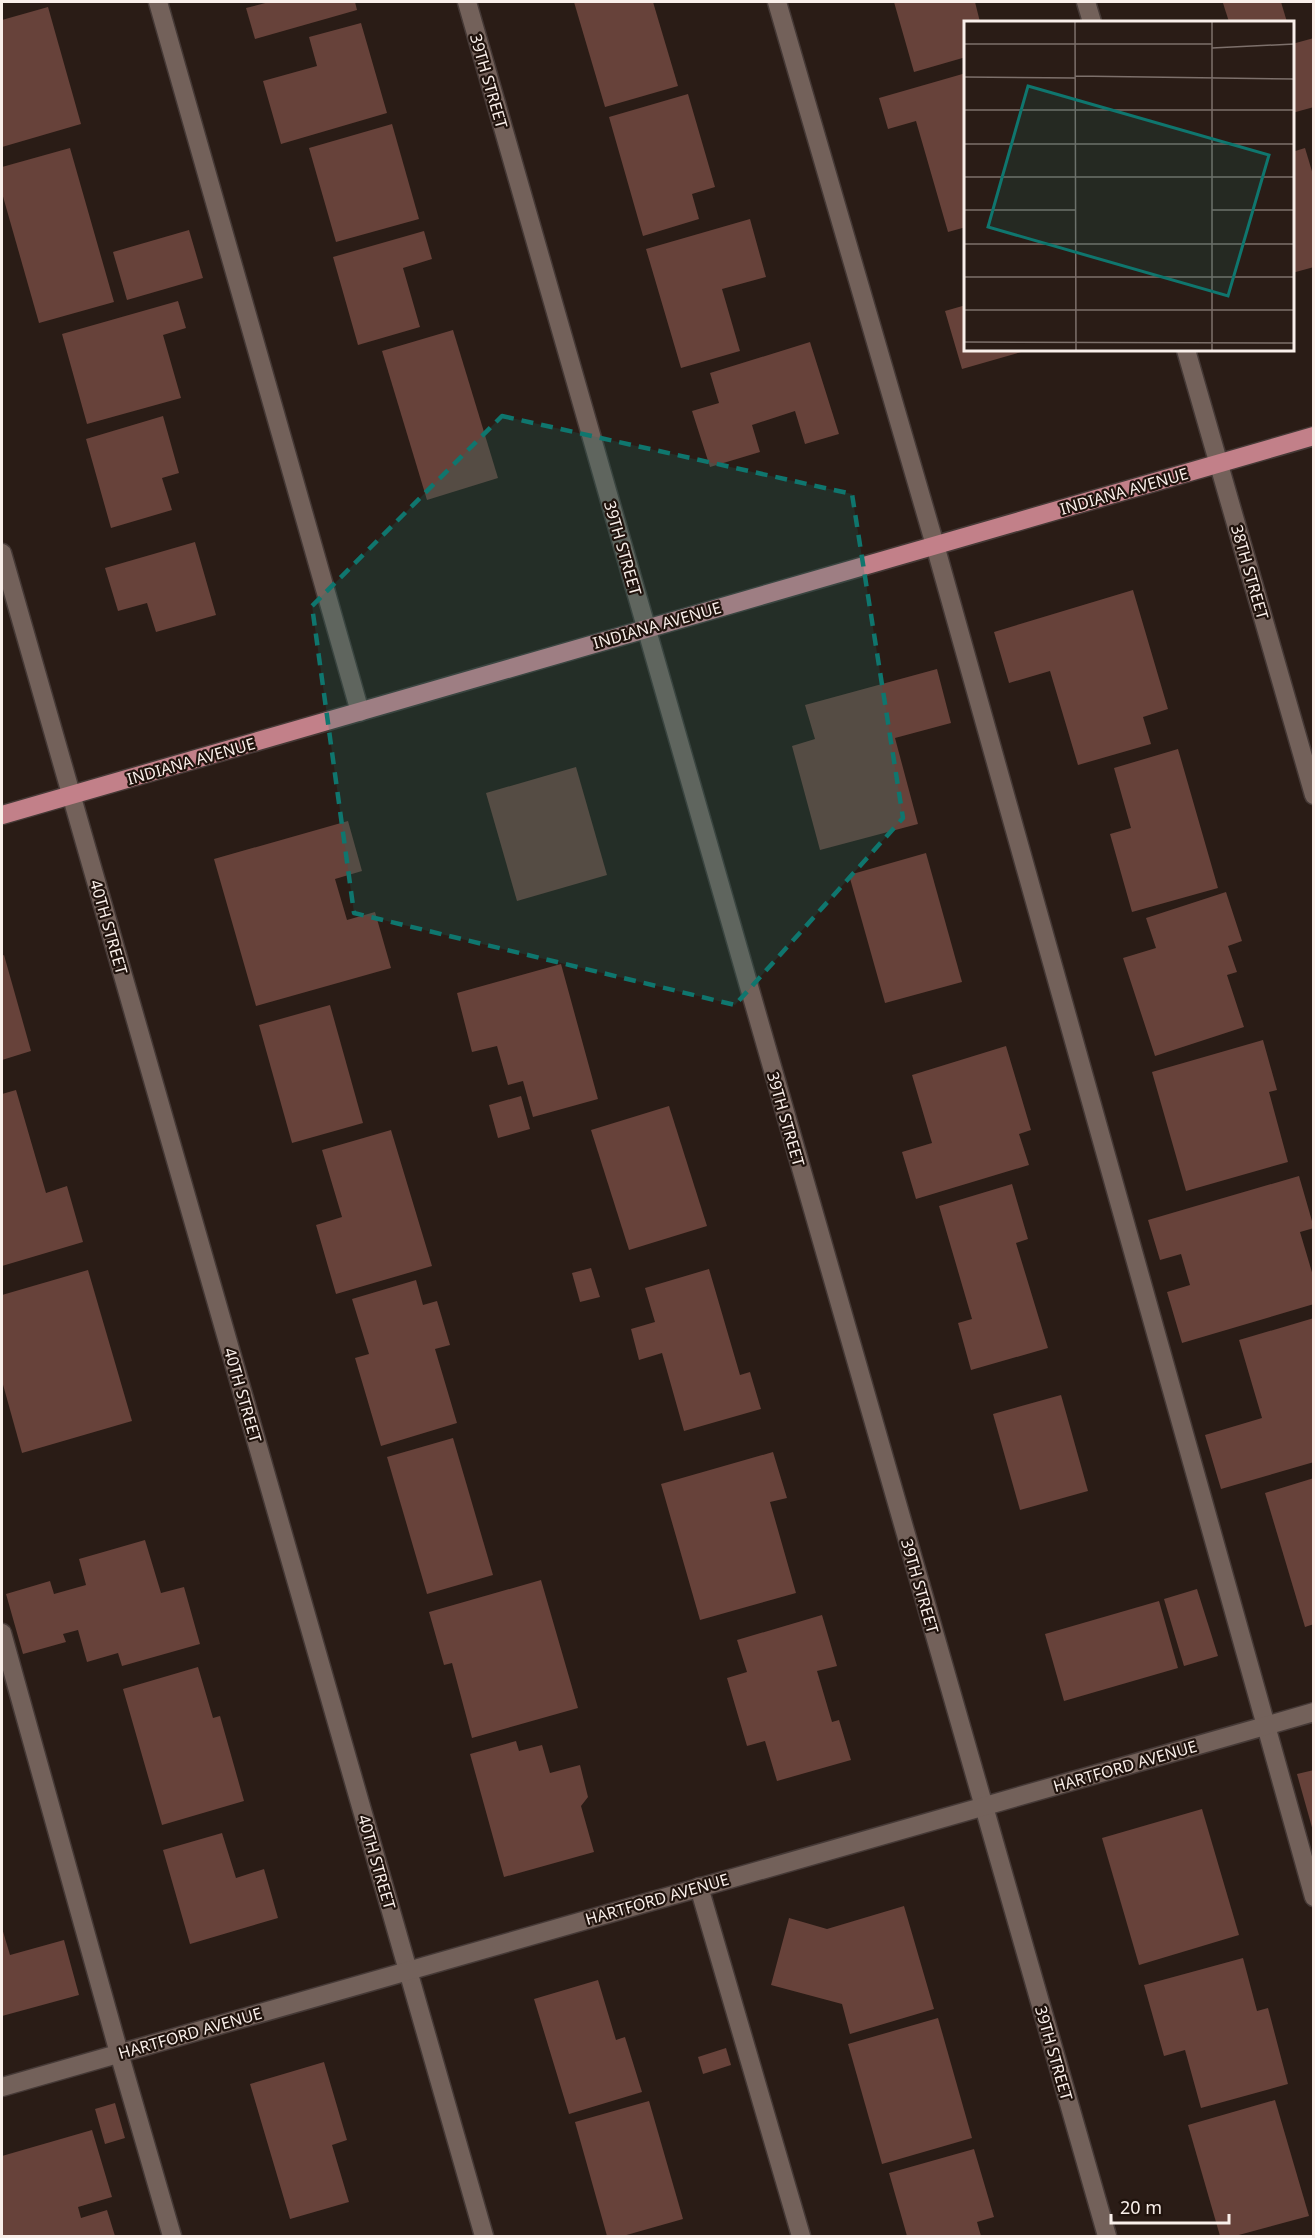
<svg xmlns="http://www.w3.org/2000/svg" width="1315" height="2238" viewBox="0 0 1315 2238" font-family="'Noto Sans',sans-serif">
  <style>
    .building { fill: #67423a }
    .lines { fill: none; stroke-linecap: round; stroke-linejoin: round }
    .minor-casing { stroke: #453936; stroke-width: 21 }
    .major-casing { stroke: #453936; stroke-width: 21 }
    .minor { stroke: #73615a; stroke-width: 18 }
    .major { stroke: #c28089; stroke-width: 18 }
    .marked { fill: #0f766e; fill-opacity: 0.2; stroke: #0f766e; stroke-width: 4.5; stroke-dasharray: 12 8; stroke-linejoin: round }
    .labels { text-anchor: middle; stroke-width: 4.5; stroke-linejoin: round; paint-order: stroke }
    .street-label { font-size: 16px; fill: #f9efea; stroke: #20130d }
    .inset-road { fill: none; stroke: #7d706b; stroke-width: 1.5 }
    .view { fill: #0f766e; fill-opacity: 0.15; stroke: #0f766e; stroke-width: 3 }
    .inset-edge { fill: none; stroke: #f9efea; stroke-width: 3 }
  </style>
  <rect width="100%" height="100%" fill="#2a1c16"/>
  <g class="building">
    <path d="M269,2H355L357,10L255,39L246,8Z"/>
    <path d="M574,2H653L678,86L605,107Z"/>
    <path d="M894,2H975L980,22H966V57L914,72Z"/>
    <path d="M1230,2H1281L1287,22H1229L1223,3Z"/>
    <path d="M48,7L81,124L2,147V20Z"/>
    <path d="M361,23L387,113L281,144L263,81L317,66L309,37Z"/>
    <path d="M1314,38V107L1292,113V44Z"/>
    <path d="M966,73V227L948,232L916,121L888,129L879,98Z"/>
    <path d="M688,94L715,187L692,194L699,219L643,236L609,117Z"/>
    <path d="M392,124L419,219L336,242L309,148Z"/>
    <path d="M70,148L114,302L39,323L2,193V167Z"/>
    <path d="M1305,148L1314,178V267L1292,273V152Z"/>
    <path d="M750,219L766,277L722,289L740,351L681,368L646,249Z"/>
    <path d="M189,230L203,278L127,300L113,252Z"/>
    <path d="M424,231L432,259L403,268L420,327L358,345L333,257Z"/>
    <path d="M178,301L186,328L163,335L181,398L87,424L62,334Z"/>
    <path d="M966,305V350H1028L962,369L945,311Z"/>
    <path d="M453,330L498,478L427,500L382,351Z"/>
    <path d="M810,342L839,434L805,444L795,411L752,425L760,452L710,467L692,411L719,403L710,373Z"/>
    <path d="M163,416L179,473L162,478L172,510L111,528L86,439Z"/>
    <path d="M195,542L216,615L156,632L147,603L118,611L105,568Z"/>
    <path d="M1133,590L1168,709L1143,717L1151,744L1078,765L1050,671L1009,683L994,632Z"/>
    <path d="M937,669L951,723L895,738L918,824L820,850L792,746L815,739L805,705Z"/>
    <path d="M1178,749L1218,888L1132,912L1110,834L1131,828L1114,768Z"/>
    <path d="M576,767L607,875L517,901L486,793Z"/>
    <path d="M348,821L362,871L335,879L347,920L375,912L391,968L256,1006L214,859Z"/>
    <path d="M926,853L962,982L885,1003L849,875Z"/>
    <path d="M1226,892L1242,941L1228,946L1237,972L1227,975L1244,1027L1155,1056L1123,958L1156,948L1146,918Z"/>
    <path d="M4,955L31,1051L2,1060V956Z"/>
    <path d="M561,964L598,1099L533,1117L523,1081L508,1085L497,1046L472,1052L457,993Z"/>
    <path d="M330,1005L363,1123L292,1143L259,1025Z"/>
    <path d="M1263,1040L1277,1090L1269,1092L1288,1162L1186,1191L1152,1072Z"/>
    <path d="M1006,1046L1031,1130L1019,1134L1029,1165L916,1199L902,1152L932,1143L912,1075Z"/>
    <path d="M16,1090L46,1193L67,1186L83,1242L2,1266V1094Z"/>
    <path d="M521,1096L530,1129L498,1138L489,1105Z"/>
    <path d="M669,1106L707,1226L629,1250L591,1130Z"/>
    <path d="M391,1130L432,1266L336,1294L316,1225L342,1217L322,1150Z"/>
    <path d="M1299,1176L1314,1228L1300,1232L1314,1279V1304L1182,1343L1167,1292L1190,1285L1181,1254L1160,1260L1148,1220Z"/>
    <path d="M1012,1184L1028,1239L1016,1243L1048,1348L971,1370L958,1323L972,1319L939,1206Z"/>
    <path d="M591,1268L600,1297L580,1302L572,1273Z"/>
    <path d="M709,1269L740,1375L750,1372L761,1409L684,1431L662,1353L639,1360L631,1329L655,1322L645,1288Z"/>
    <path d="M88,1270L132,1421L22,1453L2,1381V1295Z"/>
    <path d="M416,1280L423,1305L437,1301L450,1345L435,1349L457,1423L381,1446L355,1358L369,1354L352,1299Z"/>
    <path d="M1314,1318V1462L1221,1489L1205,1435L1262,1418L1239,1340Z"/>
    <path d="M1061,1395L1088,1491L1020,1510L993,1414Z"/>
    <path d="M453,1438L493,1575L427,1594L387,1457Z"/>
    <path d="M773,1452L787,1498L770,1502L796,1593L700,1620L661,1484Z"/>
    <path d="M1314,1478V1624L1305,1627L1265,1493Z"/>
    <path d="M145,1540L161,1593L184,1587L200,1644L122,1666L118,1653L87,1662L78,1630L63,1634L66,1642L23,1654L6,1594L50,1581L54,1594L86,1585L79,1559Z"/>
    <path d="M541,1580L578,1708L472,1738L452,1663L444,1665L429,1612Z"/>
    <path d="M1197,1589L1218,1656L1184,1666L1164,1599Z"/>
    <path d="M1159,1601L1178,1668L1064,1701L1045,1634Z"/>
    <path d="M822,1615L837,1666L817,1671L832,1722L839,1720L851,1760L777,1781L765,1741L747,1746L727,1678L747,1672L737,1640Z"/>
    <path d="M198,1667L213,1718L220,1716L244,1801L162,1825L123,1689Z"/>
    <path d="M516,1741L519,1751L542,1745L550,1773L580,1765L588,1797L581,1806L594,1852L504,1877L470,1754Z"/>
    <path d="M1314,1770V1831H1313L1297,1774Z"/>
    <path d="M1202,1809L1239,1935L1139,1965L1102,1838Z"/>
    <path d="M222,1833L236,1878L264,1869L278,1918L190,1944L163,1850Z"/>
    <path d="M904,1906L934,2009L850,2034L842,2004L771,1985L789,1918L827,1929Z"/>
    <path d="M2,1928L10,1955L64,1940L79,1995L2,2016Z"/>
    <path d="M1243,1958L1257,2011L1268,2008L1288,2084L1201,2108L1185,2050L1164,2056L1144,1985Z"/>
    <path d="M598,1980L616,2040L625,2037L642,2092L569,2114L534,1999Z"/>
    <path d="M938,2018L972,2138L882,2164L848,2044Z"/>
    <path d="M726,2048L731,2065L703,2074L698,2057Z"/>
    <path d="M324,2062L347,2140L332,2145L349,2202L290,2219L250,2084Z"/>
    <path d="M1275,2100L1309,2216L1235,2236H1220L1188,2125Z"/>
    <path d="M649,2101L683,2219L623,2236H607L575,2122Z"/>
    <path d="M115,2103L125,2138L105,2144L95,2109Z"/>
    <path d="M92,2130L112,2197L78,2207L81,2218L107,2210L115,2236H2V2156Z"/>
    <path d="M974,2149L994,2217L977,2222L981,2236H907L889,2173Z"/>
  </g>
  <g class="lines">
    <g class="minor-casing">
      <g id="minor">
        <path d="M158,2L360,712"/>
        <path d="M467,2L1107,2236"/>
        <path d="M777,2L935,545L1314,1897"/>
        <path d="M1086,2L1092,22"/>
        <path d="M1186,350L1314,795"/>
        <path d="M2,553L484,2236"/>
        <path d="M2,1633L119,2053L172,2236"/>
        <path d="M699,1887L801,2236"/>
        <path d="M2,2087L1314,1712"/>
      </g>
    </g>
    <g class="major-casing">
      <path id="major" d="M2,815L1314,436"/>
    </g>
    <use href="#minor" class="minor"/>
    <use href="#major" class="major"/>
  </g>
  <path class="marked" d="M502,416L852,494L903,818L735,1005L354,913L312,606Z"/>
  <g class="labels">
    <g class="street-label">
      <text transform="translate(489 81) rotate(74)" y="6">39TH STREET</text>
      <text transform="translate(1124 491) rotate(-16)" y="6">INDIANA AVENUE</text>
      <text transform="translate(623 548) rotate(74)" y="6">39TH STREET</text>
      <text transform="translate(1250 572) rotate(74)" y="6">38TH STREET</text>
      <text transform="translate(657 625) rotate(-16)" y="6">INDIANA AVENUE</text>
      <text transform="translate(191 761) rotate(-16)" y="6">INDIANA AVENUE</text>
      <text transform="translate(109 927) rotate(74)" y="6">40TH STREET</text>
      <text transform="translate(786 1119) rotate(74)" y="6">39TH STREET</text>
      <text transform="translate(243 1395) rotate(74)" y="6">40TH STREET</text>
      <text transform="translate(920 1586) rotate(74)" y="6">39TH STREET</text>
      <text transform="translate(1125 1766) rotate(-16)" y="6">HARTFORD AVENUE</text>
      <text transform="translate(377 1862) rotate(74)" y="6">40TH STREET</text>
      <text transform="translate(657 1899) rotate(-16)" y="6">HARTFORD AVENUE</text>
      <text transform="translate(190 2033) rotate(-16)" y="6">HARTFORD AVENUE</text>
      <text transform="translate(1054 2053) rotate(74)" y="6">39TH STREET</text>
    </g>
  </g>
  <g transform="translate(964 21)">
    <rect width="330" height="330" fill="#2a1c16"/>
    <path class="inset-road" d="M111,1L112,329M248,1V329M0,23H248M248,27L330,23M111,55L330,58M0,56L111,57M0,89H330M0,123H330M0,156H330M0,189H112M248,189H330M0,223H330M0,256H330M0,289H330M0,321L330,322"/>
    <path class="view" d="M64,65L305,134L264,275L24,206Z"/>
    <rect width="330" height="330" class="inset-edge"/>
  </g>
  <rect width="1315" height="2238" fill="none" stroke="#f9efea" stroke-width="6"/>
  <path d="M1111 2214v9h118v-9" fill="none" stroke="#f9efea" stroke-width="3"/>
  <text x="1120" y="2214" font-size="18" fill="#f9efea" stroke="#20130d" stroke-width="4.5" paint-order="stroke">20 m</text>
</svg>
